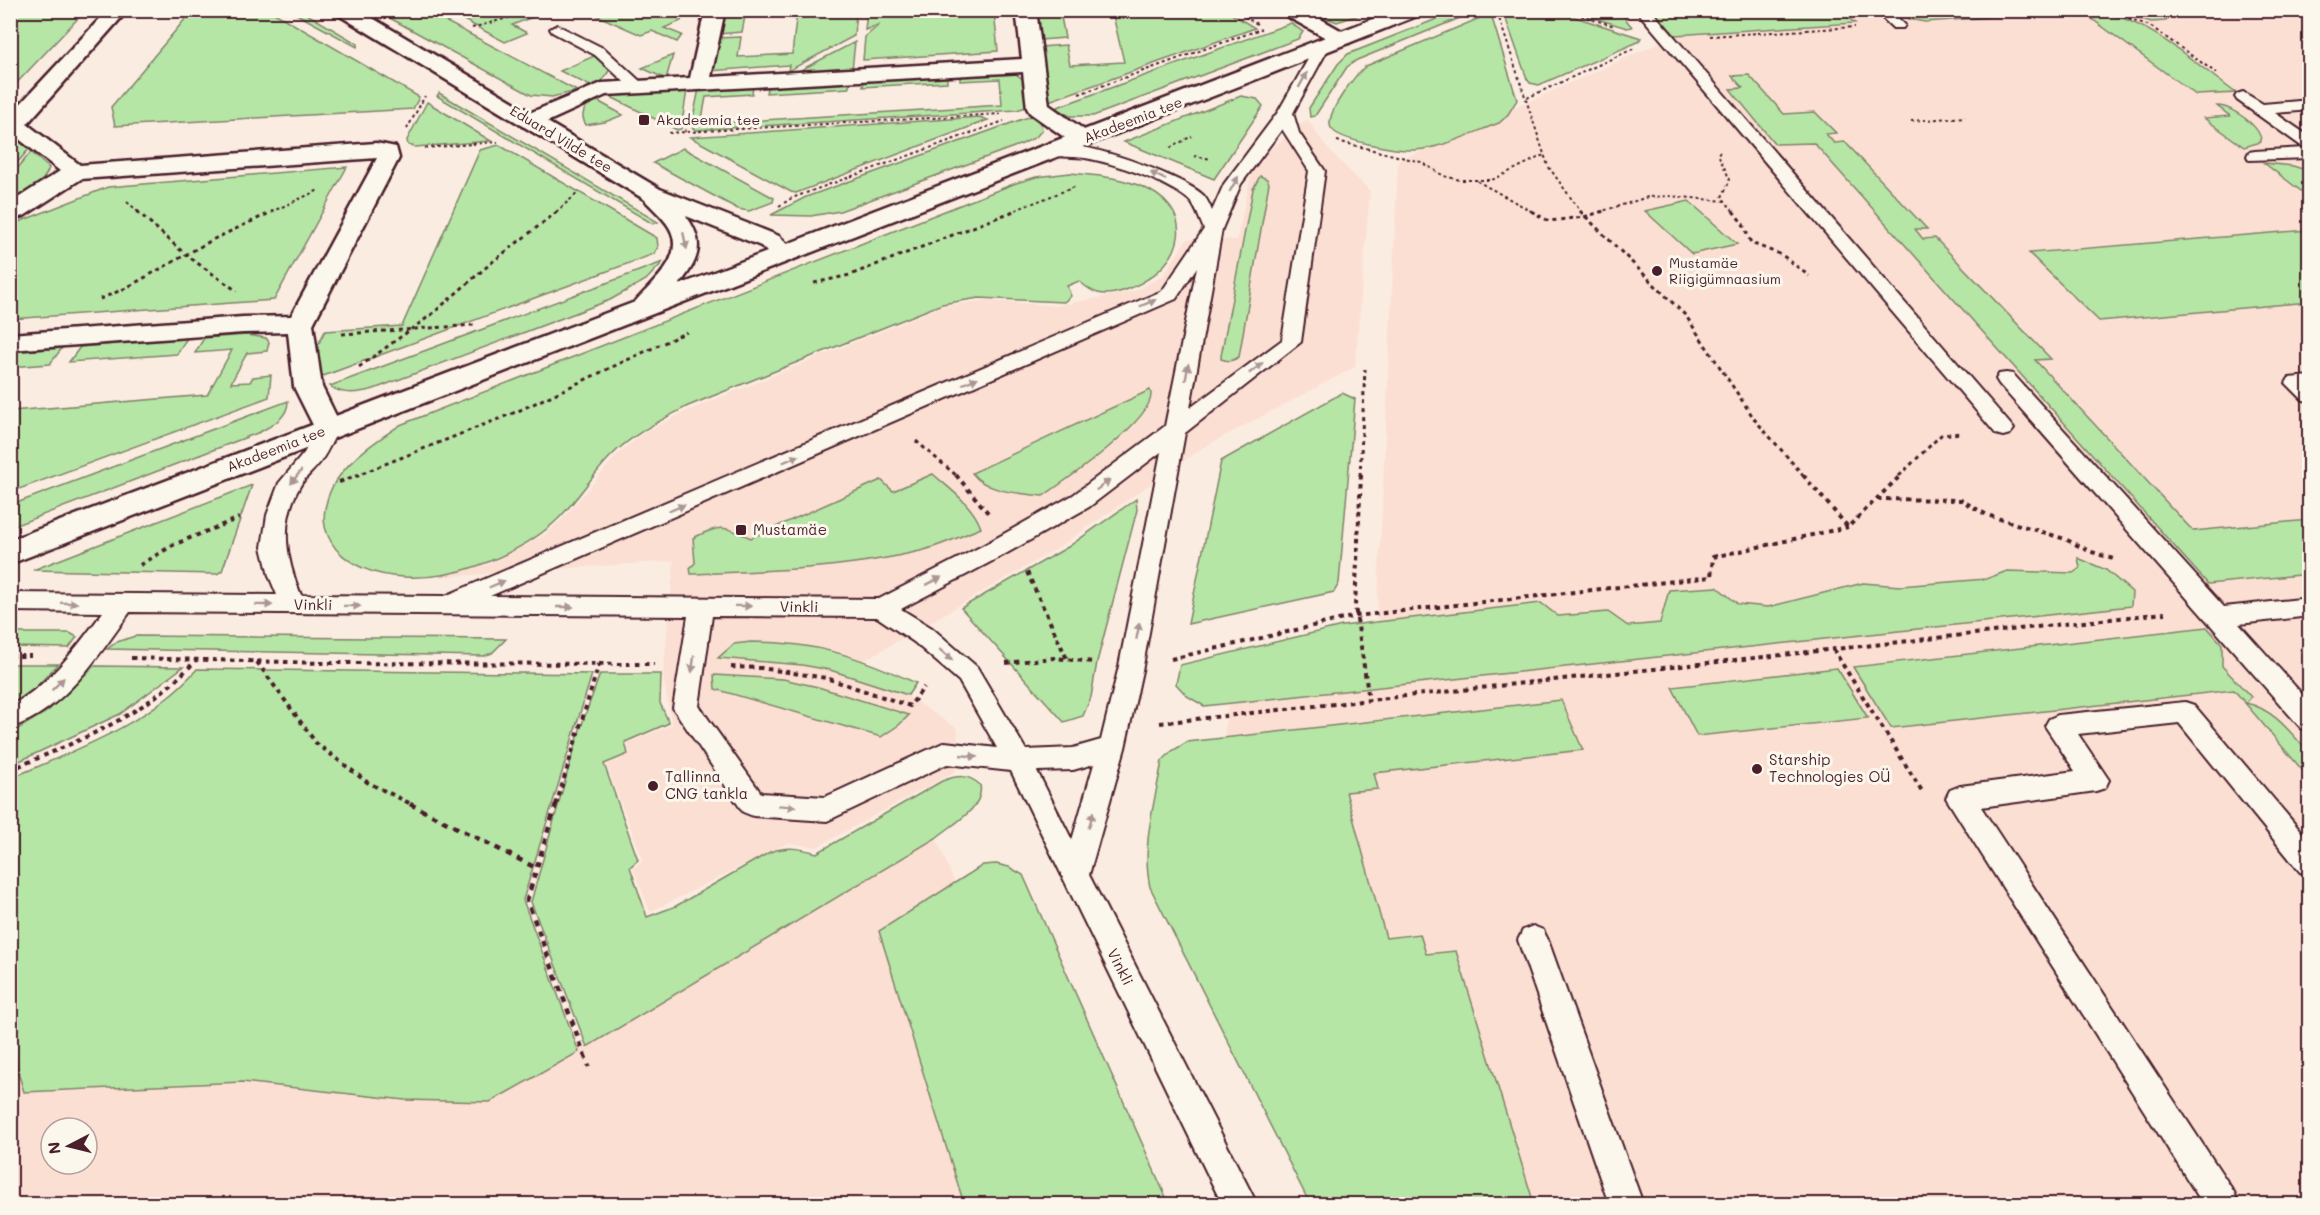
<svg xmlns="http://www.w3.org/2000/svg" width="2320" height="1215" viewBox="0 0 2320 1215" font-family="Mali,sans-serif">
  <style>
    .built { fill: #fbdfd3; fill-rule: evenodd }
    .green { fill: #b5e6a6; stroke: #808268; stroke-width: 1.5 }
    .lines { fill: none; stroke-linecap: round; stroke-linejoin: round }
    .lane-casing { stroke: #4a1f2b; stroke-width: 4 }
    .street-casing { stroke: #4a1f2b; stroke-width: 5 }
    .secondary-casing { stroke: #4a1f2b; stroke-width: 5 }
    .path-far3 { stroke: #4a1f2b; stroke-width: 2; stroke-dasharray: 3 3; stroke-linecap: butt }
    .path-far2 { stroke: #4a1f2b; stroke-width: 3; stroke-dasharray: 4 4; stroke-linecap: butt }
    .path-far1 { stroke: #4a1f2b; stroke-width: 4; stroke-dasharray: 4.5 4.5; stroke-linecap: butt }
    .path { stroke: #4a1f2b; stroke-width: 4.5; stroke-dasharray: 6 6; stroke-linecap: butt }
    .lane { fill: #fbf7ec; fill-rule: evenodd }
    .street { fill: #fbf7ec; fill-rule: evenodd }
    .secondary { fill: #fbf7ec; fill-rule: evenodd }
    .oneway { fill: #ab9695 }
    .poi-dot { fill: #4a1f2b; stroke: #fbf7ec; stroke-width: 2 }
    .labels { text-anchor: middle; stroke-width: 6; stroke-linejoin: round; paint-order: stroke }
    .far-poi-label { font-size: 14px; fill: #4a1f2b; stroke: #fbf7ec; text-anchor: start }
    .far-street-label { font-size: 14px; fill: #4a1f2b; stroke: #fbf7ec }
    .poi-label { font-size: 15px; fill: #4a1f2b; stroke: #fbf7ec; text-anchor: start }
    .street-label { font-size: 15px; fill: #4a1f2b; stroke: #fbf7ec }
  </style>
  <rect width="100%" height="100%" fill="#fbece1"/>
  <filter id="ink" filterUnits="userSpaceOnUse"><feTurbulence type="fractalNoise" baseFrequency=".0167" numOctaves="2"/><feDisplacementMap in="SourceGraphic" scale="12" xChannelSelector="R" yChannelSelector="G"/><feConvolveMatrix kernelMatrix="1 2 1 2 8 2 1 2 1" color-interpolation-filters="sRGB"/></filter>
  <g filter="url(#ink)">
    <g class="built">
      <path d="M1723,11H2309V1204H1393L1207,868L1232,673L1375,658L1398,161L1674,36Z"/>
      <path d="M1307,119L1328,149L1370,191L1355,367L1204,447L1055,550L858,664L958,729L956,771L817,847L788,843L650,912L633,868L643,860L606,765L630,754L627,743L672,725L663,676L674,561L440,577L489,564L546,534L566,515L617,455L642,434L682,413L943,306L987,300L1056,306L1135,291L1163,276L1187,239L1237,240L1253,164Z"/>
      <path d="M936,838L1089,1204H11V1066L20,1061L498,1043L587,1047ZM51,1128H87V1164H51Z"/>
    </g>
    <g class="green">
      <path d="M11,10L85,11L11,89L10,11Z"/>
      <path d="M923,10L994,11L998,51L863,60L865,37L880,24L865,30L867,11H920L918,13Z"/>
      <path d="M192,11H271L419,97L413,109L115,126L111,107Z"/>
      <path d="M291,11H302L358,44L357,47Z"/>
      <path d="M377,11H426L577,91L552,97L531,95Z"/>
      <path d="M447,11H548L512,25L527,33L505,42Z"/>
      <path d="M587,11H684L681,21L664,28L682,35L677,42L652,31L641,35Z"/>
      <path d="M723,11H746L742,32L718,34Z"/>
      <path d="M797,11H856L854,36L788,71L789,65L710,71L717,38L741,37L738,57L792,54Z"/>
      <path d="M1035,11H1060L1065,38L1040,40Z"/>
      <path d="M1112,11H1227L1255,28L1049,101L1040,47L1066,45L1070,65L1124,62Z"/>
      <path d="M1324,11H1360L1366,13L1337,22L1316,14Z"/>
      <path d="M1457,11H1477L1357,60L1347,67L1315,116L1310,117L1309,108L1338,64L1348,54Z"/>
      <path d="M1503,11H1556L1641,38L1638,42L1539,85L1530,83L1527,79Z"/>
      <path d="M1571,11H1619L1632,27L1627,28Z"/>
      <path d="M1654,11H1839L1855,23L1675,35Z"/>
      <path d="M1896,11H2073L1925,22L1909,19Z"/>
      <path d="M2081,11C2141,10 2190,60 2236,93L2196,95Z"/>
      <path d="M2118,11H2160L2169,17L2166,21L2151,22Z"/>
      <path d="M1487,15L1492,18L1517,100L1507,116L1499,123C1472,133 1443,148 1415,150C1399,151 1338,141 1331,128C1324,114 1356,74 1366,66Z"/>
      <path d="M1291,23L1303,32L1298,39L1093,116H1070L1055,108Z"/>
      <path d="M855,42L852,70L793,74Z"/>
      <path d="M673,55L666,79L642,68Z"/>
      <path d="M594,56L608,66L609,71L601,82L590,86L560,71Z"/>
      <path d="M1010,70L1024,80L1026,107L1017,110L696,130L691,127L699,89L753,85L752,94L706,97L701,124L1002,105L1000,79L960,81V72Z"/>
      <path d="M946,73L947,82L863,87L864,79Z"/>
      <path d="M1749,75L1784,114L1815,112L1836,133L1826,134L1834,143L1845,142L1927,229H1915L1923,239L1935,238L2051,359L2035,360L2193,531L2309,520V574L2208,584L1814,143L1775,144L1730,89L1743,88L1732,76Z"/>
      <path d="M849,79V88L766,93L768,84Z"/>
      <path d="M687,90L681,129L677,130L607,95Z"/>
      <path d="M439,93L658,222L653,224L437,96Z"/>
      <path d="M1241,96L1257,99L1263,106L1214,179L1124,142Z"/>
      <path d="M594,99L623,115L605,122L586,125C579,114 585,106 594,99Z"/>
      <path d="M427,102L491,141L415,147L408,145L407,140Z"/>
      <path d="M2217,106C2231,105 2262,127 2261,142L2244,147L2204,118L2230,116Z"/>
      <path d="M1031,116L1041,124L1042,130L1036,137L1022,144L840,211L811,216L771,215L806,197Z"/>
      <path d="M979,117L988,120L796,193L791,192L690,137Z"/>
      <path d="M11,135L29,149L11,170Z"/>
      <path d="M499,145L657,238L658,247L654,254L323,376C311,361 316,347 325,331L402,326L480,150Z"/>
      <path d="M683,148L774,198L773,202L749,211L738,209L653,163Z"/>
      <path d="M31,152L49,168C43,186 27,192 11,199V176Z"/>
      <path d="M2264,163L2293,166L2309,171V197Z"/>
      <path d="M347,167L274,300L11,319V225L108,187Z"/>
      <path d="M1070,173C1093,175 1116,177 1138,185C1199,208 1186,264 1133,287C1122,292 1110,296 1098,293C1090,291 1085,286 1079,281L1067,286L1071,296L1064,302L979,298L942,304L688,406C661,420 631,435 609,458C591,477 578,499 559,518C537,540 507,555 477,566C434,581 370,586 336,549C329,540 325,532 324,520C324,506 329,490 338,478C353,456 378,440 400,425L1016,183L1036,177Z"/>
      <path d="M1260,176L1267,179L1269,183L1239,357C1232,361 1229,362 1221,359V356L1253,189Z"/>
      <path d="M1689,201L1737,244L1692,254L1645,211Z"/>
      <path d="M2308,230L2309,302L2099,321L2029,253Z"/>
      <path d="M663,262L646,280L610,300L374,389C359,393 343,396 330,386Z"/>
      <path d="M247,335L266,338L269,342L267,351L247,353L231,383L250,382L253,377L271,375L269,397L11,492V411L207,395L232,350L195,353L204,338Z"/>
      <path d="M187,338L177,354L69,362L80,347Z"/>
      <path d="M62,348L50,364L11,367V352Z"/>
      <path d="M1150,390C1162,415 1062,483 1043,496C1020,493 987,493 972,473Z"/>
      <path d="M1342,393L1355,399L1339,583L1334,592L1188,624L1221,461Z"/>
      <path d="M288,401C288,418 272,425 260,432L11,527V505Z"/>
      <path d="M933,474C950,489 973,505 981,528C961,536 941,546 920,551C845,569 768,571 691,574L690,568L695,563L693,538C721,524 723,526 751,538L881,480L893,491Z"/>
      <path d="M252,485L222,571L217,574L33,570Z"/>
      <path d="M1136,499L1137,510L1097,662L1091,697L1083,716L1064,722L961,608L1068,547Z"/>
      <path d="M2078,558L2106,570L2132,592L2131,606L1204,706L1187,696L1176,684L1180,665L1342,626L1541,603L1558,616L1608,612L1628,626L1660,623L1669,590L1717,587L1738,604L1768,607L1863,583L1900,586L1986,579L2007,571L2073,573L2080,568Z"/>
      <path d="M2207,627L2222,644V666L2251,697L2246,703C2274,709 2291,733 2309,753V778L2234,690L1891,728L1853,667Z"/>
      <path d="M10,633H70L77,637L69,648L11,647Z"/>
      <path d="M135,636L506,639L492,653L484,656L107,649L117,642Z"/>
      <path d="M751,642C816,642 857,656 916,683L908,695L830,670L802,665L718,658L734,644Z"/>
      <path d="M11,664H58L36,687L11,705Z"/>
      <path d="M94,666L183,667L120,714L11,765V733L48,711Z"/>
      <path d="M1837,668L1868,718L1697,736L1672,687Z"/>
      <path d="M197,669L592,674L523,900L579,1052L490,1102L405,1100L242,1082L24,1092L18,1072L10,998L11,778C76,750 149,724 197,669Z"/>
      <path d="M600,674H661L660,703L669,723L625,742L628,754L604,764L638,860L630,867L647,917L676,906L770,852C787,846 800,848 817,853L942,781C956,776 968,773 980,785C985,808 951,825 936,838L587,1047L531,902L577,738Z"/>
      <path d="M714,675L783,679L818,687L909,715L899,725L881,737L715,689Z"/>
      <path d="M1561,700L1583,750L1374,773L1378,789L1346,792L1386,938L1420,934L1426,954L1456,951L1534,1204H1310L1150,887C1141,845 1155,802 1162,761L1172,751L1187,742Z"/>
      <path d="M996,864L1009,867L1023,875L1169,1204H964L879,931L983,865Z"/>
    </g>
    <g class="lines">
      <g class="lane-casing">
        <g id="lane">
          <path d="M1636,10H1651L2010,424L2014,429L2010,434L2003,436L1996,434Z"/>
          <path d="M1874,10H1890L1905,25L1903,28H1893Z"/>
          <path d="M557,25L605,49L643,84L646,87L643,90H633L595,55L552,32L550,29Z"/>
          <path d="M1322,43L1329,47L1293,113L1299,133L1325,171L1301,342L1185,433L1143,666L1125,748L1089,875L1257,1204H1222L1011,771L947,764L827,821L753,816L743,812L673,708L688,616L130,612C98,656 65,710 10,728V706C50,685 77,647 103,612L10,611V593L277,595L269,576L262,547L267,515L279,483L304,453L321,423L328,421L335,423L339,428C333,439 328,451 321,461C315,470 305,477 300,486C279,523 286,559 301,595L445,596L1162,291L1204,229C1200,221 1196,206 1189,200C1166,181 1115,163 1085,158C1073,156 1052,159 1045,150C1061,129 1185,177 1203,195C1207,199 1210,206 1212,211L1224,184L1278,112L1315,47ZM1282,129L1309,171L1282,340L1190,408L1222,229L1241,184ZM1197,267L1165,426L1073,495L984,545L879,599L490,596L1176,299ZM1161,452L1119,666L1101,740L1073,748L1026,750L977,667L932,628L901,609L1000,557L1089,507ZM712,616L877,617L914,642L959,681L997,748L945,742L825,797L761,793L699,706ZM1094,764L1072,840L1037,771L1073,770Z"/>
          <path d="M2243,92L2263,104L2310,100V110L2275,113L2310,137V158L2249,160L2247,156L2249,152L2255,151L2304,148L2237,100L2235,97L2237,94Z"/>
          <path d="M2006,373L2013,374L2224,607L2310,598V616L2239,624L2310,703V731L2301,728L1999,384L1996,379L1999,374Z"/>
          <path d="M2310,376V401L2303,400L2286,383L2289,378Z"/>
          <path d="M2185,702L2194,705L2310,842V875L2300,872L2179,723L2078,734L2109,780L2105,788L2096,791L1981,807L2234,1192L2239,1204H2203L1946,798L1950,790L1960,786L2075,771L2045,726L2049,719L2058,715Z"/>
          <path d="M1533,926L1543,930L1548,940L1643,1204H1609L1518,940L1523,930Z"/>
        </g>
      </g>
      <g class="street-casing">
        <g id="street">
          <path d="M108,10H128L27,124L80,165L376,143L396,147L399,158L313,324L322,387L342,428L338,435L328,438L318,435L294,387L288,332L243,333L10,350V334L243,317L291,316L377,158L81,179L24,216L10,219V203L60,171L10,132V115Z"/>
          <path d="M705,10H725L711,77L1022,59L1016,10H1036L1049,105L1090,134L1093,139L1090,144L1082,146L1074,144L1030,113L1027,108L1023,72L606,95L538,126L530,128L522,126L519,121L522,116L602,83L690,78Z"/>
          <path d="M1281,10H1305L1349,35L1352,39L1349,43H1335L1283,14Z"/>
        </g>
      </g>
      <g class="secondary-casing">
        <path id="secondary" d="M335,10H359L660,189L779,236L787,244L1396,10H1424L1422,14L1247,83L10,564V540L635,302C652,282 687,257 669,227C663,217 652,208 644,199L337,14ZM686,216L761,246L767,252L679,285C699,260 706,243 686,216Z"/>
      </g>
      <g class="path-far3">
        <path d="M1234,10L1257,24"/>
        <path d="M1493,10L1497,12L1548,166L1581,212"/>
        <path d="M1564,10L1614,26"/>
        <path d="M2106,10L2150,26L2219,75"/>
        <path d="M472,28L532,11"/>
        <path d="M1710,36L1855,27"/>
        <path d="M1079,94L1261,29"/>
        <path d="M1527,98L1635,48"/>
        <path d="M1911,121L1965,117"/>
        <path d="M407,129L425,96"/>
        <path d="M685,132L689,115"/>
        <path d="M669,133L1001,114"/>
        <path d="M1337,141L1421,162L1444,176L1460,180H1492L1544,155"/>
        <path d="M425,148L498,142"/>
        <path d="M1170,148L1192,136"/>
        <path d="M1720,151L1718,154L1730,180L1722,197L1734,212"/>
        <path d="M1194,156L1211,159"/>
        <path d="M1477,181L1533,212"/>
        <path d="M127,202L139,212"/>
        <path d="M779,206L792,198L1004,121"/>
        <path d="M271,212L319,190"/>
        <path d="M556,212L579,192"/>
        <path d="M1010,212L1077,186"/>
        <path d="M1599,212L1648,197L1669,196L1725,201"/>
      </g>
      <g class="path-far2">
        <path d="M137,211L186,255L237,291"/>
        <path d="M1531,211L1549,221L1584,217L1604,211"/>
        <path d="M1580,211L1686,316L1755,420L1804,476"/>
        <path d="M1733,211L1743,224L1751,243L1782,255L1809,276"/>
        <path d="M814,283L850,275L1014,211"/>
        <path d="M100,299L126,288L214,239L274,211"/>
        <path d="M342,334L475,325"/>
        <path d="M359,367L431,315L491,263L558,211"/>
        <path d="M916,441L957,476"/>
        <path d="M355,476L516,412L687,332"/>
        <path d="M1360,476L1365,369"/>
        <path d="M1899,476L1941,435L1961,433"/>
      </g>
      <g class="path-far1">
        <path d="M956,475L989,514"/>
        <path d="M1361,475L1355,606L1369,700"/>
        <path d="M1803,475L1848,527L1901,475"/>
        <path d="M339,482L359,475"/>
        <path d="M1877,499L1961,500L1987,515L2065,539L2089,551L2116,560"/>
        <path d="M140,565L173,545L239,518"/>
        <path d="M1027,572L1067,659"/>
        <path d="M1833,649L1922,791"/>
        <path d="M2300,650L2310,648"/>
        <path d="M10,656H31"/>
        <path d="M131,658L323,663L654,664"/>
        <path d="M1171,659L1356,616L1711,577L1713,557L1848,527"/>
        <path d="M257,662L316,743L367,782L413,805"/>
        <path d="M1006,663L1054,658L1094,662"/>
        <path d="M731,667L761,668L826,678L910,706L924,687"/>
        <path d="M1160,723L2165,613"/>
        <path d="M10,770C80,740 144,717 196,660"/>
        <path d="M556,805L599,664"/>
      </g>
      <g class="path">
        <path d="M410,804L536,868"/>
        <path d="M556,804L527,900L589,1067"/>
      </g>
      <use href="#lane" class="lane"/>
      <use href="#street" class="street"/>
      <use href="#secondary" class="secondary"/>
    </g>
    <defs><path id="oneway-solid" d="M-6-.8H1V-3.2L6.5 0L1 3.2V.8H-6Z" transform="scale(1.5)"/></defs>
    <g class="oneway">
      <use href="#oneway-solid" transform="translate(1303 80) rotate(-61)"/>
      <use href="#oneway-solid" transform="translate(1158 176) rotate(-154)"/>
      <use href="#oneway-solid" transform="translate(1234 184) rotate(-60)"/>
      <use href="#oneway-solid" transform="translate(685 241) rotate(78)"/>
      <use href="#oneway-solid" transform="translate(1148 303) rotate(-23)"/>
      <use href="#oneway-solid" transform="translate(1256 368) rotate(-38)"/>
      <use href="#oneway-solid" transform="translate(1187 372) rotate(-80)"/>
      <use href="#oneway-solid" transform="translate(970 381) rotate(-23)"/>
      <use href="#oneway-solid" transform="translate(791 459) rotate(-23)"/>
      <use href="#oneway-solid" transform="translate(296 477) rotate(128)"/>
      <use href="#oneway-solid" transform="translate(1103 485) rotate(-37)"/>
      <use href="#oneway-solid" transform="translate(677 508) rotate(-23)"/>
      <use href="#oneway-solid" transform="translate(934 581) rotate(-27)"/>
      <use href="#oneway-solid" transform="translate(497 584) rotate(-23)"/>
      <use href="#oneway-solid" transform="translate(69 603) rotate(1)"/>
      <use href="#oneway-solid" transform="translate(264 605) rotate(1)"/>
      <use href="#oneway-solid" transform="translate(352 606) rotate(1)"/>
      <use href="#oneway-solid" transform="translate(743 606) rotate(1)"/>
      <use href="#oneway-solid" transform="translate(565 607)"/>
      <use href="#oneway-solid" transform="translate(1138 631) rotate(-79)"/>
      <use href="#oneway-solid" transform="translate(946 655) rotate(41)"/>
      <use href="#oneway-solid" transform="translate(693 664) rotate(98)"/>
      <use href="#oneway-solid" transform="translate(58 684) rotate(-45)"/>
      <use href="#oneway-solid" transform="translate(969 756) rotate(6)"/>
      <use href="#oneway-solid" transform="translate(787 806) rotate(4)"/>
      <use href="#oneway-solid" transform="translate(1091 820) rotate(-74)"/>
    </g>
  </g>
  <g class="poi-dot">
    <rect x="638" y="114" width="12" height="12" rx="3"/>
    <circle cx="1657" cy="271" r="6"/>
    <rect x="735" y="524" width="12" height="12" rx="3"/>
    <circle cx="1757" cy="769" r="6"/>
    <circle cx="653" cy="786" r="6"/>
  </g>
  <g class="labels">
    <g class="far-poi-label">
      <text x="656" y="125">Akadeemia tee</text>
      <text x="1669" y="268">Mustamäe<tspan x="1669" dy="16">Riigigümnaasium</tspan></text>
    </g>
    <g class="far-street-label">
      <text transform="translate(1133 120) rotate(-21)" y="5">Akadeemia tee</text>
      <text transform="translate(561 139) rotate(31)" y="5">Eduard Vilde tee</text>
      <text transform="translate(276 449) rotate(-21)" y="5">Akadeemia tee</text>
    </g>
    <g class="poi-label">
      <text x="753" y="535">Mustamäe</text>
      <text x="1769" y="765">Starship<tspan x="1769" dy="17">Technologies OÜ</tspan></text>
      <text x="665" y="782">Tallinna<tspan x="665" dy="17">CNG tankla</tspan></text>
    </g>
    <g class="street-label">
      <text transform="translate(313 605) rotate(1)" y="5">Vinkli</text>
      <text transform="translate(799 607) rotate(1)" y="5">Vinkli</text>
      <text transform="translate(1120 967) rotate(63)" y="5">Vinkli</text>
    </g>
  </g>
  <rect width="2320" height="1215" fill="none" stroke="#fbf7ec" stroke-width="36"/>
  <rect x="18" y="18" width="2284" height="1179" fill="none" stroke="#4a1f2b" stroke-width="2" filter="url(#ink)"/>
  <g transform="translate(69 1146) rotate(263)"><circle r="28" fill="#fbf7ec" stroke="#b4a19f" stroke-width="1.5"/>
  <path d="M0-4.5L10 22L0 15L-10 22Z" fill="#4a1f2b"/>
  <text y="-9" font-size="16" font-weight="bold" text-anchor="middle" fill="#4a1f2b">N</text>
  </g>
</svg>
